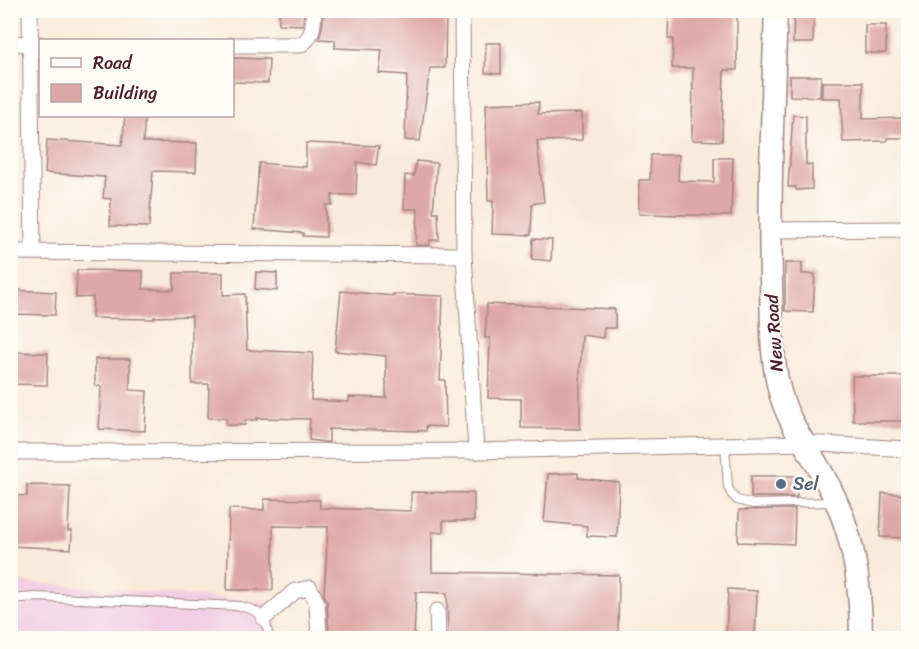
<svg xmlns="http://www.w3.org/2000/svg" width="919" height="649" viewBox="0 0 919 649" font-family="Sriracha,sans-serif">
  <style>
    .built { fill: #f2cfe2 }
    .building { fill: #dea8a6 }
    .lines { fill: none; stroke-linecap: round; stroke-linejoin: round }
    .lane-casing { stroke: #a28582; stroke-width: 10 }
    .street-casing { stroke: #a28582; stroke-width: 17 }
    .secondary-casing { stroke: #a28582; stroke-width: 25 }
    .lane { stroke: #fff; stroke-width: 8 }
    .street { stroke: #fff; stroke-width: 15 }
    .secondary { stroke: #fff; stroke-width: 22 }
    .service-dot { fill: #5c6f8a; stroke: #fdfcf7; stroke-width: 2 }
    .labels { text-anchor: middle; stroke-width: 5; stroke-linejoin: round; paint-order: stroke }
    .street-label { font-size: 18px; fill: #4a1f2b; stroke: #fdfcf7 }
    .service-label { font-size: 18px; fill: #4e5e75; stroke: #fdfcf7; text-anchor: start }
  </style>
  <rect width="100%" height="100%" fill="#fdfcf7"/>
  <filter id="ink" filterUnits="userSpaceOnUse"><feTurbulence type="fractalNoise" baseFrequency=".0167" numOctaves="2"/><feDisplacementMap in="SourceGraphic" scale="12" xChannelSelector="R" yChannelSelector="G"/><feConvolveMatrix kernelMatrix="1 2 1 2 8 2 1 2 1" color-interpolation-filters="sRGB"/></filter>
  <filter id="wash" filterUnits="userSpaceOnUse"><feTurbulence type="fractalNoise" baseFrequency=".008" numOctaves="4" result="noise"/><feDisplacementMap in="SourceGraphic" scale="24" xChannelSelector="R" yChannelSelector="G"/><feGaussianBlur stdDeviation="1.35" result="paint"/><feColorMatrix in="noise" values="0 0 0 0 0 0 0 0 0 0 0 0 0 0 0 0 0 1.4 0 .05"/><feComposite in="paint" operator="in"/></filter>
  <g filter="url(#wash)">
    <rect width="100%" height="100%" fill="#f9ebda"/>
    <path class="built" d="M10,581L278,603L277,638H11Z"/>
    <g id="blocks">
      <g class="building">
        <path d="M279,10H304L303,25L279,24Z"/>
        <path d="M324,10H446L445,68H430L420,141L405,140L407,75L379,73L382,50L335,48V40L319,39L322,27Z"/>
        <path d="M669,10H737V70H724L722,141L692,140L693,68H672L673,39H668Z"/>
        <path d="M794,10H814L813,43H793Z"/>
        <rect x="865" y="25" width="21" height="28"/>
        <path d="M486,43H501V74L485,73Z"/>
        <path d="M232,58L269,59L268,83L232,82Z"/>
        <path d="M790,76H821L820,97L790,96Z"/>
        <path d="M822,82H863V119L909,118V138H887V141L843,142L841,98H822Z"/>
        <path d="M539,102L538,114L582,113V140L537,141L544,202L532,204L531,235L492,234L493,201H488L486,104Z"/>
        <path d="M793,115L806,116V164L812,165V189L796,190V187H788Z"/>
        <path d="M125,116H145L143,142L197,143L196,172L153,171L149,227L110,226L111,199L103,198L105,177L45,173L47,140L122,145Z"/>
        <path d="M306,143L379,146L376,165L357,162L356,195H332V205H326V237L303,236V233L254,229L259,163L306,167Z"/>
        <path d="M651,155H679L678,180L680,181L714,182V158H733L731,216L639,214V180H650Z"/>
        <path d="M416,161L437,163L433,212H438L439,240H430V245H416L418,209H404L405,175L414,176Z"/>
        <path d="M533,239L552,240L551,261L532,259Z"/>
        <path d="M785,263H802V274H815L813,312L785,311Z"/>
        <path d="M77,270L143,271V289L174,290V273H223V295L245,294L247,350L313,353L311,400L349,402V397L386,398V356L335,351L341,291L393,296V294L443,296L440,380H445L446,427L426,426V431L329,429V442H325L309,440L310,419L257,418V420H245V425H226V418H208L209,384H192V316L154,317V319L92,318L93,297L76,298Z"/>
        <path d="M256,272L277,273V291L255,289Z"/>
        <path d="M10,290L56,292L55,315L10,314Z"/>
        <path d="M487,304L615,309V328H604L603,338L582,335L580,371V429L521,428V399L488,398L490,338H485Z"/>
        <path d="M10,352L48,353L47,385L10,384Z"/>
        <path d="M95,359H130V390L147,391L145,431L99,429L101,386H95Z"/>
        <path d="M852,376H909V421H853Z"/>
        <path d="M578,473V478L619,482L617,537L587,536V526L544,522L548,474Z"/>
        <rect x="751" y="476" width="46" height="21"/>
        <path d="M27,485L70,486L68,531H72L71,549L10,546V495L27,496Z"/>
        <path d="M411,492L474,493V521H443V533L432,532V572L619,575L618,639H448L447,593L416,592L414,639H380L329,634L327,602L324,595L328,527L273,526V590H227L229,509L264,510V499L320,500V508L411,511Z"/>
        <path d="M882,493L909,495V538L880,537Z"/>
        <path d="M795,509L794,544L738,542L739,510Z"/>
        <path d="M728,589L757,591L755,639H726Z"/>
      </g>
    </g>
  </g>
  <g filter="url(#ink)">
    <use href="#blocks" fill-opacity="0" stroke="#a28582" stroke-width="1.5"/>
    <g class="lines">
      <g class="lane-casing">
        <g id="lane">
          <path d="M725,445L728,487L732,495L737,500L753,504L832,502"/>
          <path d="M10,599L35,597L240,606C260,611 268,616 268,638"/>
        </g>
      </g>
      <g class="street-casing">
        <g id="street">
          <path d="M30,10L33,252"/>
          <path d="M462,10L464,255L476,451"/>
          <path d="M10,43L40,44"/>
          <path d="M232,45H300C314,37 313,25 314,10"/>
          <path d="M770,230L908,229"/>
          <path d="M10,252L464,255"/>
          <path d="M10,452L476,451L803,443L908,449"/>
          <path d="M437,611L438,638"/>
          <path d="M264,618L295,591L310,588L317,603L319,638"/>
        </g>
      </g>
      <g class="secondary-casing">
        <path id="secondary" d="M776,10C773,100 769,190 771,279C772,317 770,356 780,392C788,423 809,449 824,477C853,527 861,582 861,638"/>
      </g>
      <use href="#lane" class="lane"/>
      <use href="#street" class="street"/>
      <use href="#secondary" class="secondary"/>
    </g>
  </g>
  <circle class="service-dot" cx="781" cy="484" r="6"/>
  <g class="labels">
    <g class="street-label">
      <text transform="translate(774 333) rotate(-94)" y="6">New Road</text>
    </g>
    <g class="service-label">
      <text x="793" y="490">Sel</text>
    </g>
  </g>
  <rect width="919" height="649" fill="none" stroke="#fdfcf7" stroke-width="36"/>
  <rect x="39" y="39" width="195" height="78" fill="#fdfcf7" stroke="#b5a4a5" stroke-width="1.5"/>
  <rect x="51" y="58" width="30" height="9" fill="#ffffff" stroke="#b5a4a5" stroke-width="1.5"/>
  <text x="93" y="69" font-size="18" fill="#4a1f2b">Road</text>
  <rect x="51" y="84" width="30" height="18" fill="#dea8a6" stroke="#b5a4a5" stroke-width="1.5"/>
  <text x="93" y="99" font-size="18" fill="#4a1f2b">Building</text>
</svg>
